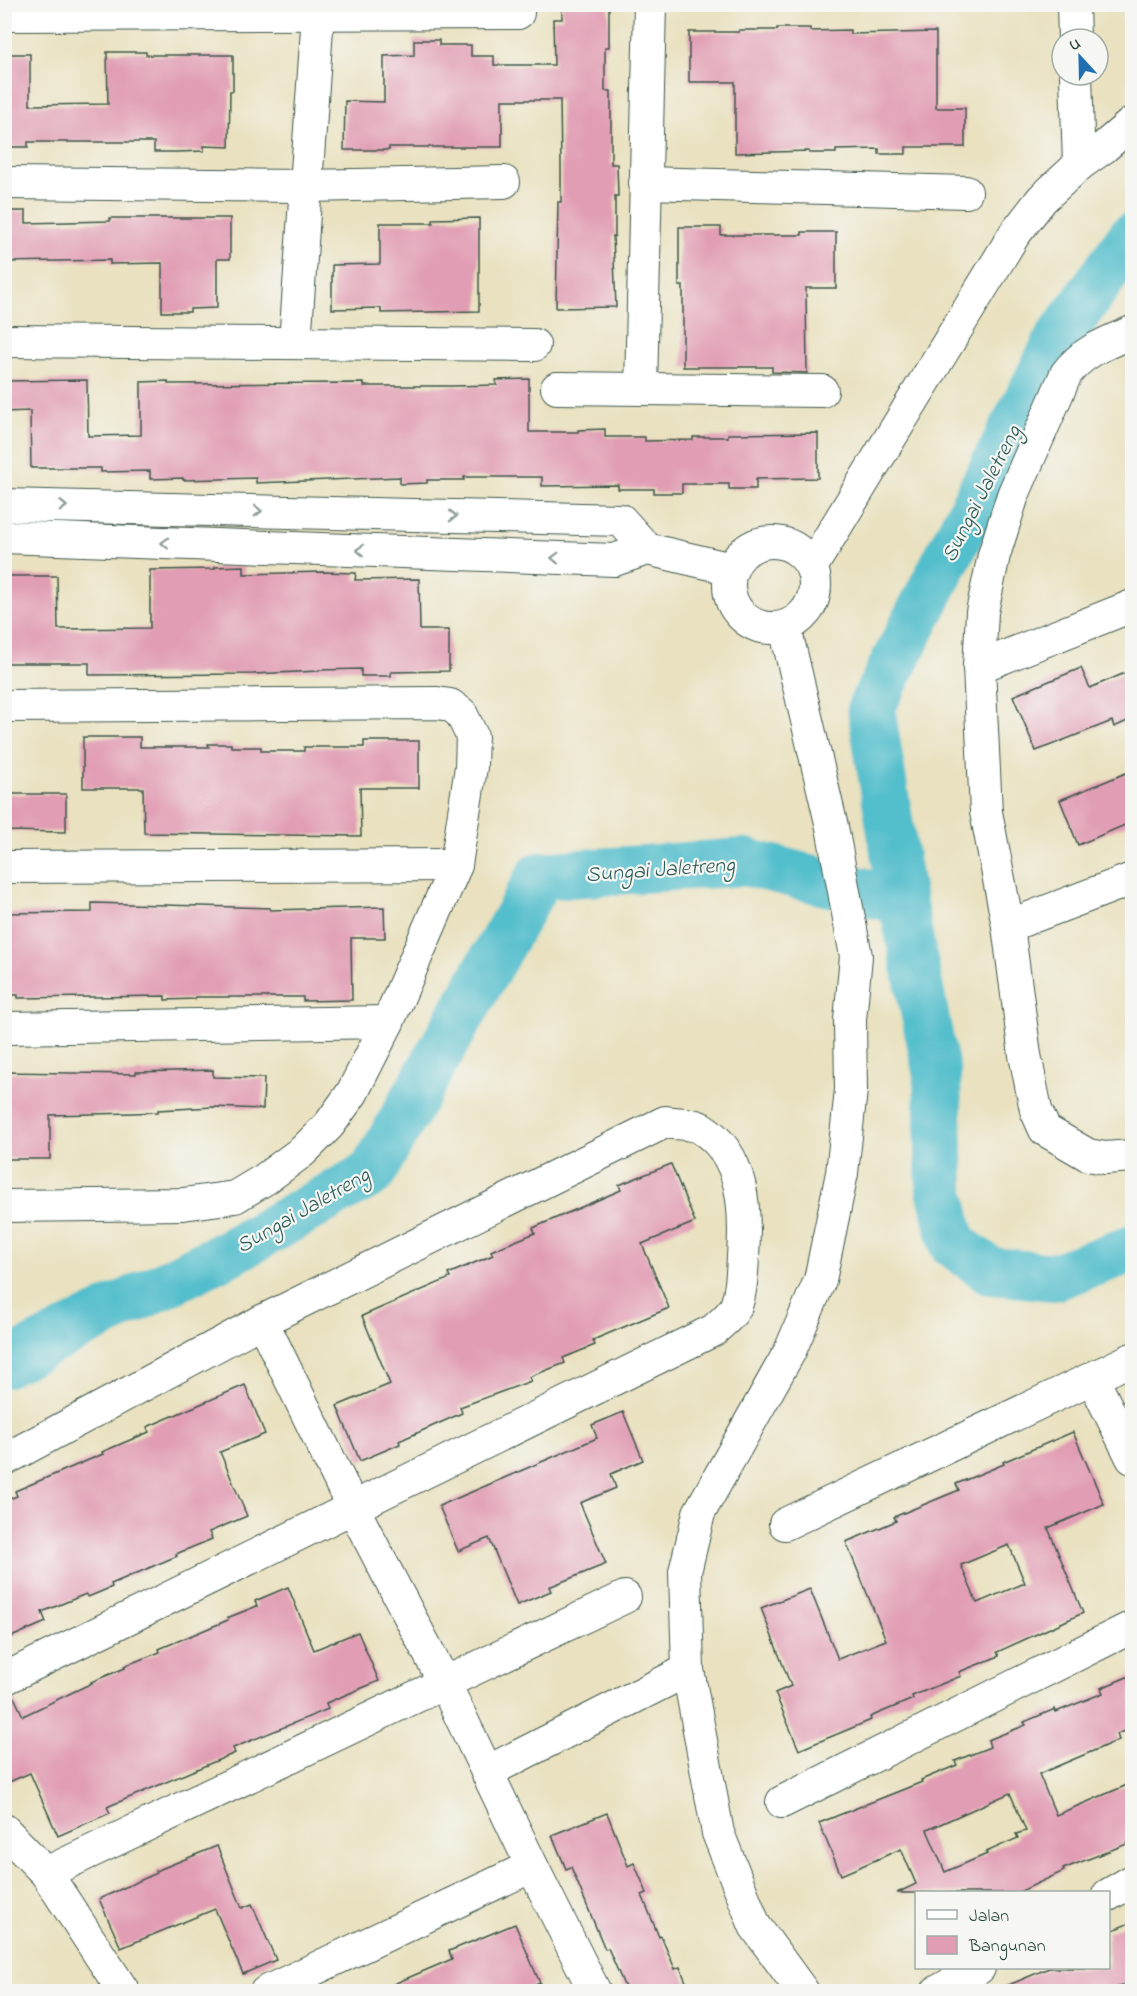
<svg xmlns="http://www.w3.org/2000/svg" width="1137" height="1996" viewBox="0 0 1137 1996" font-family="'Indie Flower',sans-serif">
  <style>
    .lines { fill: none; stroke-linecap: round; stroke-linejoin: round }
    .river { stroke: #52becc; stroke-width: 48 }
    .building { fill: #e19db4; fill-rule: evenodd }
    .minor-casing { stroke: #3d5649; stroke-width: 34 }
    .minor { stroke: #fff; stroke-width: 32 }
    .oneway { stroke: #8f9e9a }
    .labels { text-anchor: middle; stroke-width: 4.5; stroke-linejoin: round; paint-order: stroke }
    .water-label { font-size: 22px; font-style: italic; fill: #2c5d5a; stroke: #f6f6f2 }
  </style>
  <rect width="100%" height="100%" fill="#f6f6f2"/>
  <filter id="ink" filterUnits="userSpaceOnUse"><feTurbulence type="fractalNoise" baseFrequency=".0167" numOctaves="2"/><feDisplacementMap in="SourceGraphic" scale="12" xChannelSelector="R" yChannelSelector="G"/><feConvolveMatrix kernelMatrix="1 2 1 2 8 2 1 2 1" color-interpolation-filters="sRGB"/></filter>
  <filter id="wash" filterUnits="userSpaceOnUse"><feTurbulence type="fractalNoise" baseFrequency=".008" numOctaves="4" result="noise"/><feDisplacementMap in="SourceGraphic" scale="24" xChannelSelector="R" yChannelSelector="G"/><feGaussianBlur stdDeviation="1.35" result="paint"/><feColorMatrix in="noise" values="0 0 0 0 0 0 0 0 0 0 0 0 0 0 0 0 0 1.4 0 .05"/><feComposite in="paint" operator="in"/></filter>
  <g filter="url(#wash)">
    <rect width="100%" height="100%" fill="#e9e1bf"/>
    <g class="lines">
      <g class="river">
        <path d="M902,901L937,1075L940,1189L953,1244L991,1271L1054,1277L1132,1249"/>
        <path d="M4,1364L234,1250L372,1173L540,876L745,862L902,901L871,708L1059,338L1132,236"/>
      </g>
    </g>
    <g id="blocks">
      <g class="building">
        <path d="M562,4H609V47H605V91H611V164H617L618,196H615V236H613L616,307L556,308L558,202H561V165L560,100H502V147H389V150H344L345,101L384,102V56L414,55V40H439V45H471V56H494V65H554L553,19H562Z"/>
        <path d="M777,28H810V31L850,30V34L936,32V108H965V147H906V154H879V149L836,150V153H809V151L735,153V82H689V32H739V30H777Z"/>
        <path d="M107,52H146V55H233V91H230L229,147L204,146V151L177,152H154V142H28V147H6V106H9V54H30V105L108,104Z"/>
        <path d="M5,211H26V223L110,221V218H230V259H217V308L190,309V312H162V263L110,264V260L5,262Z"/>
        <path d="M479,218V311L381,313V308L332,309V265L380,264V223H433V219Z"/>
        <path d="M679,227H721V235H802V232H836V288H806L807,373L772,372V367H683V286H679Z"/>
        <path d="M529,379V432H578V430L605,429V437H645V441L693,440V437H728V434L818,433V478L756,479V489H729V484H682V493H654V489H618V485L542,486V477H464V480H427V483L400,484V477L256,483V478L183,480V478L150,479V471L101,472V468H31L30,411L4,412V381L87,380L88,436L141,435V382L168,381V384L364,383V386H452L497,385L496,380Z"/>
        <path d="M244,566V574L322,572L356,573L355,580L419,579L420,630H449V671L391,672V676H361V669L319,670V671L253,674L89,675V663H4V576H57L58,629L150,628V570L215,569V567Z"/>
        <path d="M1081,668L1090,688L1132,670V719L1114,727L1112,721L1036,751L1013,696Z"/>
        <path d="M83,737H140V747H209L208,744H231V747H261V751H304V747H364V741H419V788H360L361,836L144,833L143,788H83Z"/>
        <path d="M1126,773L1132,789V822L1078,845L1060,800Z"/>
        <path d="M4,794H66V832L4,831Z"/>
        <path d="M92,903L270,908V910L384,907L385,938H351L352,1000L303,1001V997H195V999L165,1000V996L18,998V995H4V913L92,912Z"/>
        <path d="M213,1070V1077L264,1078L263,1109L213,1107L158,1110V1112L133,1113L50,1115V1159H7L4,1072L136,1074V1072Z"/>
        <path d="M671,1164L695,1222L642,1244L669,1308L593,1340L595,1345L563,1358L565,1363L529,1377L531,1381L460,1407L462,1413L399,1441L400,1444L360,1461L337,1406L390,1384L362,1316L450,1278L448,1274L493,1255L491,1251L535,1233L533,1228L621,1190L619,1185Z"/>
        <path d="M245,1385L265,1434L220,1452L247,1516L209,1532L212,1539L176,1554L177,1556L111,1584L112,1587L88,1597L86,1594L42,1612L46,1622L4,1640V1501L17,1496L15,1491L103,1454L102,1452L149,1432L147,1427Z"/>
        <path d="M623,1412L643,1460L611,1474L616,1488L580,1503L606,1564L549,1587L551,1591L517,1605L489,1538L458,1551L439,1506L597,1438L592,1425Z"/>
        <path d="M1073,1432L1104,1504L1048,1528L1083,1613L997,1652L999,1656L959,1672L961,1676L912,1696L913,1699L870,1717L871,1720L799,1750L775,1693L791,1686L761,1608L810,1589L838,1659L886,1640L846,1542L896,1521L894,1517L959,1490L956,1484L1004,1464L1003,1462ZM1009,1545L1025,1583L977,1603L961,1565Z"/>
        <path d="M288,1587L314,1650L358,1632L379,1681L326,1703L328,1709L233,1748L235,1753L107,1807L110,1813L58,1836L30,1773L4,1784V1697L13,1695L23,1716L92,1683L91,1682L125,1668L124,1666L160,1652L159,1649L228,1620L227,1618L257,1606L255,1601Z"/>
        <path d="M1132,1675V1728L1117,1734L1119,1740L1039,1774L1056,1815L1132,1783V1842L1063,1869L1064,1871L1017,1893H897L916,1884L901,1849L841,1875L819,1823L922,1782L921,1780L957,1765L955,1761L990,1747L988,1740L1026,1725L1024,1722L1055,1709L1056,1712L1103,1693L1101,1688ZM1010,1793L1026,1831L1016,1834L1018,1838L986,1852L987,1854L945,1872L927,1830Z"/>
        <path d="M607,1813L628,1866L634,1863L647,1893L642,1895L659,1937L661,1936L675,1969L680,1967L690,1992H623L626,1990L608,1948L605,1949L571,1867L566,1869L552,1835Z"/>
        <path d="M217,1846L242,1908L252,1904L276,1960L243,1974L215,1909L121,1948L99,1899L157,1873L156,1871Z"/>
        <path d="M1132,1922V1981L1108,1992H992L1049,1968H1108V1932Z"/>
        <path d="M515,1924L540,1983L519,1992H375L452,1959L449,1951Z"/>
      </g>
    </g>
  </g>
  <g filter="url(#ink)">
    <use href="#blocks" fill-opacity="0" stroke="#3d5649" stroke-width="1.5"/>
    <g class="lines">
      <g class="minor-casing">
        <g id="minor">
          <path d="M1073,4L1074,39"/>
          <path d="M4,15L518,13"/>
          <path d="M1076,75L1079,165"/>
          <path d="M4,183L306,186L504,182"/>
          <path d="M645,183L966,192"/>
          <path d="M1132,332C1106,343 1083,351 1066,374L1013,495L994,555L982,612L979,667L986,812L1008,926L1025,1055L1036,1110L1045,1130L1088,1155L1105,1158L1132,1156"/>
          <path d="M4,341L534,345"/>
          <path d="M295,343L318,14"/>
          <path d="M557,388L822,391"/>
          <path d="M641,389L650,4"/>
          <path d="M4,505L621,520L647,549"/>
          <path d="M4,537L614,560L647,549L732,569"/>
          <circle cx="772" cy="585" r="43"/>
          <path d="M812,566L1014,235L1042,199L1079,165L1103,148L1132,123"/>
          <path d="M785,627L832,827L856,956L850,1020L851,1090L842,1173L820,1280L790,1351L699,1513L685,1572L688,1670L718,1833L755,1926L803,1992"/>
          <path d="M979,667L1132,606"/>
          <path d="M4,706L437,703L450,705L461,713L472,736L471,767L456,865L388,1022L352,1093L329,1125L303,1151L265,1179L235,1197L183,1204L4,1206"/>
          <path d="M4,867L456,865"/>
          <path d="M1008,926L1132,879"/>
          <path d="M4,1028L388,1022"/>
          <path d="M262,1321L353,1508L444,1682L532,1866L595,1992"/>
          <path d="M1093,1379L1132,1458"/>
          <path d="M4,1460L262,1321L665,1122C676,1124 692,1123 701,1128C745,1155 746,1212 743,1257C742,1272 742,1288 737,1303C734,1314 722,1322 714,1330L4,1679"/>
          <path d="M785,1524L1132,1359"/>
          <path d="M487,1772L688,1670"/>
          <path d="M782,1802L1132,1627"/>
          <path d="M4,1830L46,1873L124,1992"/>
          <path d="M46,1873L625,1597"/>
          <path d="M1108,1895L1132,1881"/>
          <path d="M266,1992L532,1866"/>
          <path d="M937,1992L979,1968"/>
        </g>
      </g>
      <use href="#minor" class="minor"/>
    </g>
    <defs><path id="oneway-chevron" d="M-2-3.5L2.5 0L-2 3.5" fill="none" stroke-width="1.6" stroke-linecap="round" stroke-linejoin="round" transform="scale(1.5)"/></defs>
    <g class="oneway">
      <use href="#oneway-chevron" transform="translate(63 506) rotate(1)"/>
      <use href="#oneway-chevron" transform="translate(258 511) rotate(1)"/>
      <use href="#oneway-chevron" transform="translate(453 516) rotate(1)"/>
      <use href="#oneway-chevron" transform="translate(165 543) rotate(-178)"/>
      <use href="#oneway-chevron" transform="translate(360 550) rotate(-178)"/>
      <use href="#oneway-chevron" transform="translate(555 558) rotate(-178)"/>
    </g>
  </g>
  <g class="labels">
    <g class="water-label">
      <text transform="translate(980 493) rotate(-63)" y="8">Sungai Jaletreng</text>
      <text transform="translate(660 868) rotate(-4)" y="8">Sungai Jaletreng</text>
      <text transform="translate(302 1209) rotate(-30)" y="8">Sungai Jaletreng</text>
    </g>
  </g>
  <rect width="1137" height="1996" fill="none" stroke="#f6f6f2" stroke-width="24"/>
  <rect x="915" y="1891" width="195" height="78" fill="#f6f6f2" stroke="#a0aca6" stroke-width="1.5"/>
  <rect x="927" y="1910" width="30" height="9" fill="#ffffff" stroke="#a0aca6" stroke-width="1.5"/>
  <text x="969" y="1921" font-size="18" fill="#1f3d34">Jalan</text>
  <rect x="927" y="1936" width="30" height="18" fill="#e19db4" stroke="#a0aca6" stroke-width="1.5"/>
  <text x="969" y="1951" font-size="18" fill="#1f3d34">Bangunan</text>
  <g transform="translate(1080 57) rotate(338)"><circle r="28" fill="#f6f6f2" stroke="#a0aca6" stroke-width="1.5"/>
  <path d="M0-4.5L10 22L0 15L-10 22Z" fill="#1f6fb2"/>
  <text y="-9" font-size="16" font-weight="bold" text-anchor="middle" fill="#1f3d34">U</text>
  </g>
</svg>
